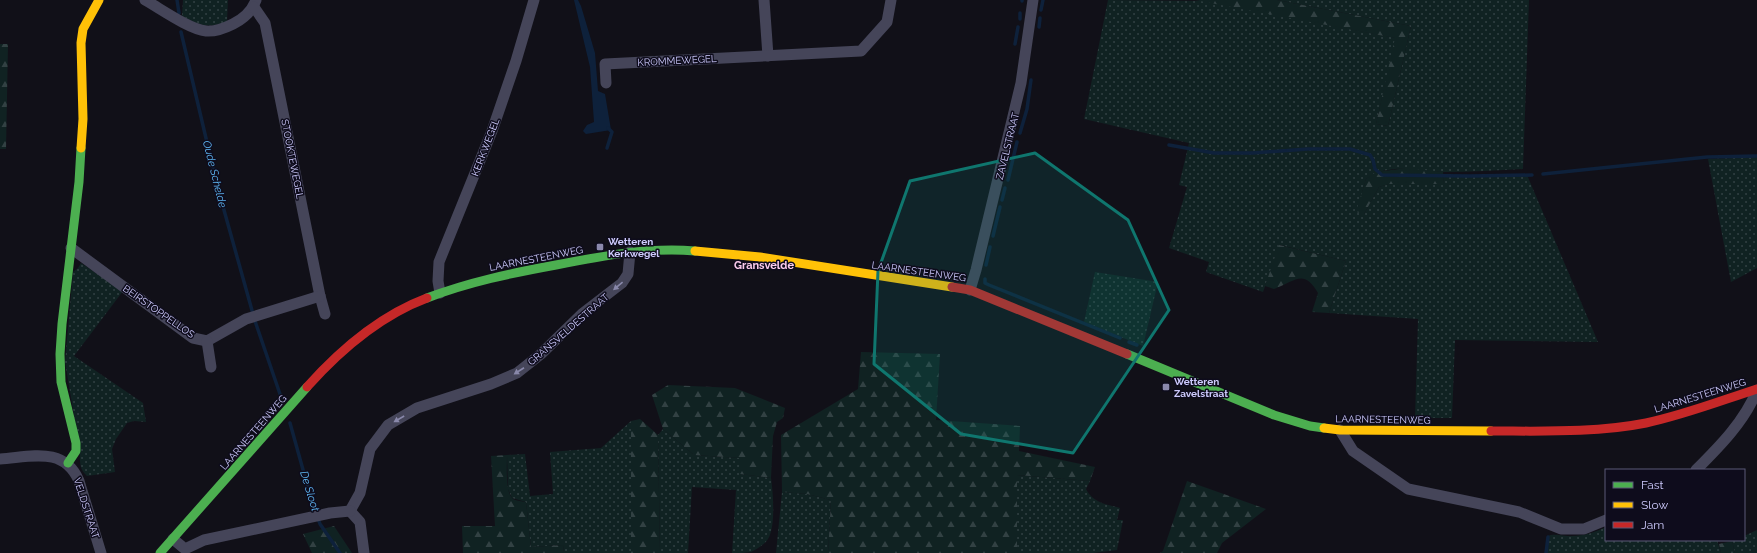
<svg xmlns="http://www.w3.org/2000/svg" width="1757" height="553" viewBox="0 0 1757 553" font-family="Raleway,sans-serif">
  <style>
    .grass { fill: url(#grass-dots) }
    .forest { fill: url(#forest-firs) }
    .water { fill: #0e213b }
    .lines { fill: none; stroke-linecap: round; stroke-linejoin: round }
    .stream { stroke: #0e213b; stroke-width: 3.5 }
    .street { stroke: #454559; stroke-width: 11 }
    .fast { stroke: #4caf50; stroke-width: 9 }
    .slow { stroke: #ffc107; stroke-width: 9 }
    .jam { stroke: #c62828; stroke-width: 9 }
    .oneway { fill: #8988aa }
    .marked { fill: #0f766e; fill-opacity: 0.2; stroke: #0f766e; stroke-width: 3; stroke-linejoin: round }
    .poi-dot { fill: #8b89ac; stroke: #0e0c1c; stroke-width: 1.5 }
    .labels { text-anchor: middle; stroke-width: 3; stroke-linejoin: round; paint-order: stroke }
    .street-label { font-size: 10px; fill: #cdcafc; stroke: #0e0c1c }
    .poi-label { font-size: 10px; font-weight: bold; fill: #cdcafc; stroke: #0e0c1c; text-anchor: start }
    .water-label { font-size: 11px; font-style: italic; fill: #5fb8f5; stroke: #0e0c1c }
    .neighbourhood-label { font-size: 11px; font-weight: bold; fill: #fccced; stroke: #0e0c1c }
  </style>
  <defs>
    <pattern id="grass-dots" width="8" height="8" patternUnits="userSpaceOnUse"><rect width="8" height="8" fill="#102222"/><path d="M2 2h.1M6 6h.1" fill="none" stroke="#324143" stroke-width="1.8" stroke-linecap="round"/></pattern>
    <pattern id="forest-firs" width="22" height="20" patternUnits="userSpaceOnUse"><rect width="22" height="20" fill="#102222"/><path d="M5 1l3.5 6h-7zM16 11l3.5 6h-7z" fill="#324143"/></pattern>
  </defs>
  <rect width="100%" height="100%" fill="#111018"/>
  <g class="grass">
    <path d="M183,0H228L227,22C206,28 201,26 182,16Z"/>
    <path d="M1108,0L1206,1L1396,38L1376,124L1388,126L1411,26L1277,0H1529L1523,169C1497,170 1470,172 1443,172C1415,171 1391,162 1366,179L1362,193L1364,214L1379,187L1389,184H1444L1443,176L1527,175L1598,342L1455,340L1452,418H1415L1418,319L1329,313L1346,261L1280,245L1263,292L1206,272L1209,262L1169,248L1187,187L1179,185L1189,143L1084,119Z"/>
    <path d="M1757,157V268L1731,282L1708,159Z"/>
    <path d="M81,263L123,291L74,356L143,403L146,422L134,421L127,423L116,439L112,449L115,472L87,476C79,469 80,462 80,451L65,362L73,272L78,268Z"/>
    <path d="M1095,272L1158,282L1143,346L1084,322Z"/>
    <path d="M631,421V553H564L563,545L531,547L526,502L512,498L508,489L507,455L525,454L530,496L553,494L550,452L601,448Z"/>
    <path d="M663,429L694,455L740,458V474L771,478C773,492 776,526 768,539C765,544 756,550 751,552C746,553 738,553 732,553L736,490L692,487L688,553H660L658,435Z"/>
    <path d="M1017,475L1090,481L1086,489C1093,503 1106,504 1120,508L1117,520H1123L1117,550L1093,553H1017Z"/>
    <path d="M782,492L807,494L831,500L828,553H776Z"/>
    <path d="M1606,527V540H1717L1721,553H1546L1547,536C1554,533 1564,536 1572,536C1584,536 1596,532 1606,527Z"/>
    <path d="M1757,530V553H1735L1732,541L1744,540V536Z"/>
  </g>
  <g class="forest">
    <path d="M1195,0H1277L1411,26L1388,126L1376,124L1395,38Z"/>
    <path d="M0,44H8L6,149H0Z"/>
    <path d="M1407,168L1443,172L1444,184H1389L1379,187L1364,214L1356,212L1366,179L1376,172Z"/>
    <path d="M1279,245L1346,261L1329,313L1312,312L1318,293C1304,268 1295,281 1274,289L1265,286Z"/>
    <path d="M861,352L940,354L936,420L1020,426L1019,451L1095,467L1090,481L1017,475V553H828L831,500L807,494L782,492L781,435L858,389Z"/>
    <path d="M668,385L735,388L785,408L783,418L777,422L773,436L771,478L740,474V458L694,455L663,429L652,395Z"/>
    <path d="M640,419L658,435L660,553H631V421Z"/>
    <path d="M507,455C507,465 505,493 513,499C517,501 522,501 526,502L531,547L563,545L564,553H463L462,526H495L491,456Z"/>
    <path d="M1187,481L1266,509L1222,543L1217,553H1160L1163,551Z"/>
    <path d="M334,526L352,553H312L303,534Z"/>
    <path d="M1732,541L1735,553H1721L1719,544Z"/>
  </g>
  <path class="water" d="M574,0H578L581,6L595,53L598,91L605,94L611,130L586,134L583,131L587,125L594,122L590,67Z"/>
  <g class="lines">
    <g class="stream">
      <path d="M177,0L179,13"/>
      <path d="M1022,1V0"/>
      <path d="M1041,10L1043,0"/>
      <path d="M1020,19V13"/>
      <path d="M1039,27L1040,18"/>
      <path d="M181,32L217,185L253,314"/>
      <path d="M1015,44L1018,27"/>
      <path d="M1020,133L1027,109L1031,80"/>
      <path d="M1169,145L1214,153H1253L1308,149H1350L1370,155L1373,160L1375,169L1382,175L1470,176L1532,175"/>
      <path d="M607,148L612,132L608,128"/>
      <path d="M1543,174L1707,157L1757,156"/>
      <path d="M1008,180L1017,142"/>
      <path d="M1002,200L1005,188"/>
      <path d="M993,236L1000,207"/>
      <path d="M986,265L990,247"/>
      <path d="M985,279V283L989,285L1120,338"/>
      <path d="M255,321L281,397"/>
      <path d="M1129,342L1137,345"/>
      <path d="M290,423L312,502L320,524L340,553"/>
      <path d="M1546,553L1548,537"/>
    </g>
    <g class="street">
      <path d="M145,0C161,9 189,29 206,31C216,32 225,28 233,24C243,19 252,11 256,0"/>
      <path d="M764,0L768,56"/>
      <path d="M254,7L265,23L320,296L325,314"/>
      <path d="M606,83L605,64L861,51L887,22L891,0"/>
      <path d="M71,248L193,338L207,341L246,319L320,296"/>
      <path d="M970,290L976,270L1021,83L1033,0"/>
      <path d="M440,293L438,281L439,262L492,131L516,61L534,0"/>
      <path d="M207,341L211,367"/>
      <path d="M1340,430L1353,451L1408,489L1519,512L1561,529H1584L1606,520"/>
      <path d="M0,459C31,457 64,446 79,481L101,553"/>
      <path d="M1696,470C1719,447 1745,421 1757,390"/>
      <path d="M350,511L360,493L370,449L388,425L417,408L491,384L517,373L541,354L583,313L622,283L628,274L630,252"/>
      <path d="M350,511L360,522L364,553"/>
      <path d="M173,539L185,549L204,540L330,513L350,511"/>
    </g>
    <g class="fast">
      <path d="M427,298C469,282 512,273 556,265C602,256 648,247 695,251"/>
      <path d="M1127,354L1274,415L1310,426L1324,428"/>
      <path d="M68,463L76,451V443L61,382L60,354L62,324L79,182L81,148"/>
      <path d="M160,553L307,387"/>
    </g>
    <g class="slow">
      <path d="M81,148L83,119L81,43L83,29L99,0"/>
      <path d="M695,251L760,257L952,287"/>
      <path d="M1324,428L1340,430L1491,431"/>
    </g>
    <g class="jam">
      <path d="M952,287L970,290L1127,354"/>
      <path d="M307,387C340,350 379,316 427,298"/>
      <path d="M1491,431C1542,431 1596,433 1646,423C1684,415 1720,401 1757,389"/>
    </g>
  </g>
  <defs><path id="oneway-solid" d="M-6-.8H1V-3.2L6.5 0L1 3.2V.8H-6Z"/></defs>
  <g class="oneway">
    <use href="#oneway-solid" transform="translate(618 286) rotate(140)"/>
    <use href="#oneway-solid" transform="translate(519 371) rotate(147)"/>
    <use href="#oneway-solid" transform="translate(399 419) rotate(150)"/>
  </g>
  <path class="marked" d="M1035,153L1128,220L1169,310L1073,453L961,434L874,364L878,271L910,181Z"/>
  <g class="poi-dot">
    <rect x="596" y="243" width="8" height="8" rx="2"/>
    <rect x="1162" y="383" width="8" height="8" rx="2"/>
  </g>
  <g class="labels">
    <g class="street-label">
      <text transform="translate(677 60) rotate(-3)" y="4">KROMMEWEGEL</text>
      <text transform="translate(1007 146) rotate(-76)" y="4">ZAVELSTRAAT</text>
      <text transform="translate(485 147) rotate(-69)" y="4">KERKWEGEL</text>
      <text transform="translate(293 159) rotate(79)" y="4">STOOKTEWEGEL</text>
      <text transform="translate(536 258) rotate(-11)" y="4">LAARNESTEENWEG</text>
      <text transform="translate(919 271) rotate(8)" y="4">LAARNESTEENWEG</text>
      <text transform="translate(159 311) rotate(35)" y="4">BEIRSTOPPELLOS</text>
      <text transform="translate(568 329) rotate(-41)" y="4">GRANSVELDESTRAAT</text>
      <text transform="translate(1700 395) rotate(-17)" y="4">LAARNESTEENWEG</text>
      <text transform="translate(1383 419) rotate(1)" y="4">LAARNESTEENWEG</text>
      <text transform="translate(253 432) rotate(-49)" y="4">LAARNESTEENWEG</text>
      <text transform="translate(87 508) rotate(72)" y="4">VELDSTRAAT</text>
    </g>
    <g class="poi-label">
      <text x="608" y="245">Wetteren<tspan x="608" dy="12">Kerkwegel</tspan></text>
      <text x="1174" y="385">Wetteren<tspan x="1174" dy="12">Zavelstraat</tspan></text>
    </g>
    <g class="water-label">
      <text transform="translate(215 174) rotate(76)" y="4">Oude Schelde</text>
      <text transform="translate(310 491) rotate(73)" y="4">De Sloot</text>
    </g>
    <g class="neighbourhood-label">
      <text x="764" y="269">Gransvelde</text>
    </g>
  </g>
  <rect x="1605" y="469" width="140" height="72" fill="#0e0c1c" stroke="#5a5876"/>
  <rect x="1613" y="482" width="20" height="6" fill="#4caf50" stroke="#5a5876"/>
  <text x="1641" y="489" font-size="12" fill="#cdcafc">Fast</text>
  <rect x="1613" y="502" width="20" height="6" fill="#ffc107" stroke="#5a5876"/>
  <text x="1641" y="509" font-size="12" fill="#cdcafc">Slow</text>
  <rect x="1613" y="522" width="20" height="6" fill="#c62828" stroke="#5a5876"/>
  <text x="1641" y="529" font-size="12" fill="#cdcafc">Jam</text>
</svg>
